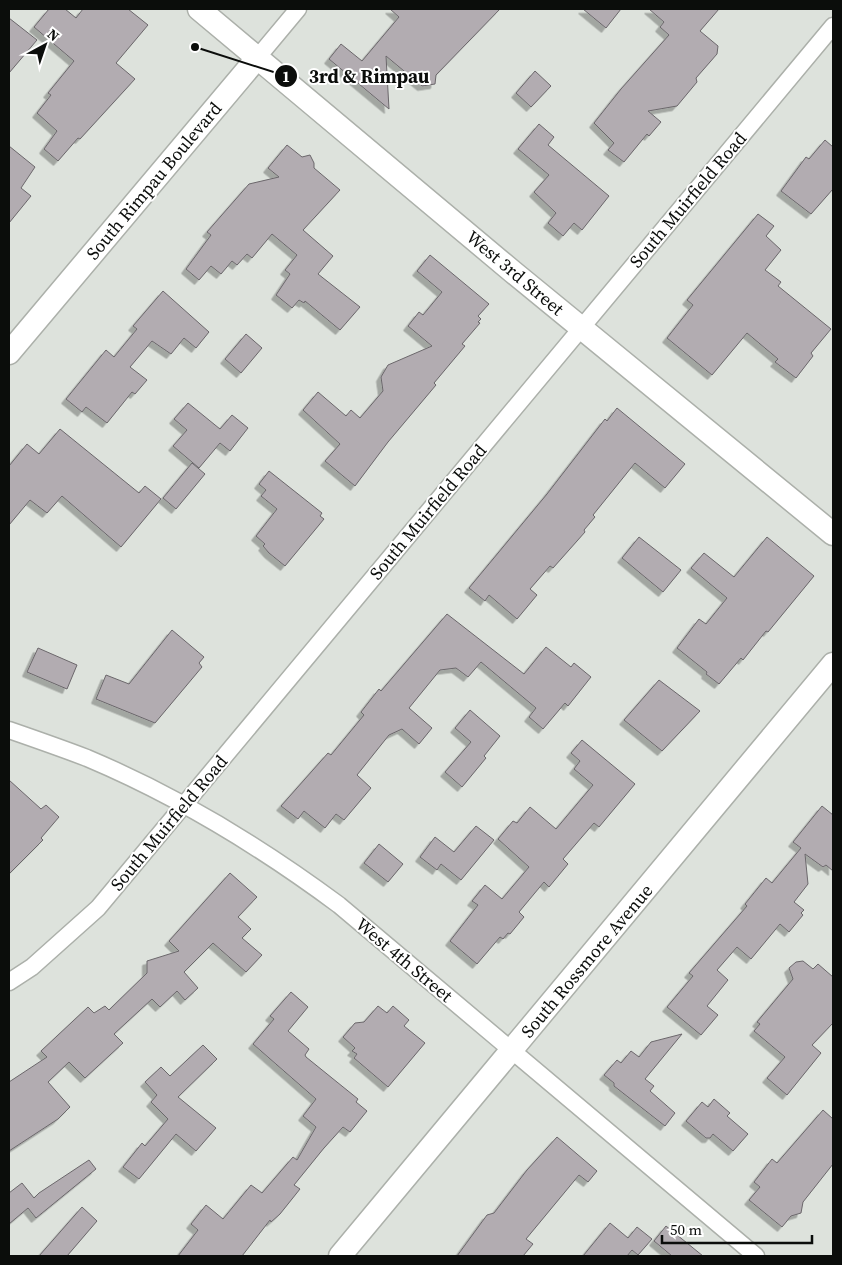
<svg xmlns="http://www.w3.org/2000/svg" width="842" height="1265" viewBox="0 0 842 1265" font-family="'Source Serif 4',serif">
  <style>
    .building { fill: #b2acb1; stroke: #6b676b; filter: url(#shadow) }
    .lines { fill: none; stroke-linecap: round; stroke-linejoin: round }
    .street-casing { stroke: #acb0aa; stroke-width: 19 }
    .secondary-casing { stroke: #acb0aa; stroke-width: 25 }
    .street { stroke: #fff; stroke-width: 16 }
    .secondary { stroke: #fff; stroke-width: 22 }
    .labels { text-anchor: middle; stroke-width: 4; stroke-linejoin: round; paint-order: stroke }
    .street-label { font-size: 18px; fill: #0b0d0b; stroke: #fff }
    .leader { fill: none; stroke: #0b0d0b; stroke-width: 2 }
    .callout-dot { fill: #0b0d0b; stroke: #fff; stroke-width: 2 }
    .mark-label { font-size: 15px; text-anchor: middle; font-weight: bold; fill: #fff }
    .callout-label { font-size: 19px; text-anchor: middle; font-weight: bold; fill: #0b0d0b; stroke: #fff; stroke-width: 4; stroke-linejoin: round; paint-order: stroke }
  </style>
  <defs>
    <filter id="shadow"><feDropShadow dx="-4.5" dy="4.5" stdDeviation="0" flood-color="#0004"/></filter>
  </defs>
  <rect width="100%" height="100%" fill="#dde2dc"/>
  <g class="building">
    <path d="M49,9H65L76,18L83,9H128L148,25L116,63L135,79L80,139L78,138L58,161L44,149L57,131L37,113L51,95L48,93L74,61L34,27Z"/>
    <path d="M390,9H500L436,75L435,84L422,86L386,56L389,109L329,59L341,44L362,61L399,17Z"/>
    <path d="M583,9H621L606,28Z"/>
    <path d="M649,9H719L700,31L718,46L717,54L696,78L697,82L677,106L648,111L661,122L649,136L647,134L624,162L608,150L614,143L594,123L621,89L669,35L660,27L664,22Z"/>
    <path d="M9,18L37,40L9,73Z"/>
    <path d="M535,71L551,86L531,107L516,93Z"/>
    <path d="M539,124L554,137L548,145L609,196L582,230L574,223L563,236L548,223L556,213L534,192L549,175L518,149Z"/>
    <path d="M825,140L833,147V189L811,214L781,191L806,157L809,159Z"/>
    <path d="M287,145L302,157L310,155L314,163V168L340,190L303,230L333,256L318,274L360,307L340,330L305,301L304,303L299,300L292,308L276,295L290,274L285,270L297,255L272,234L252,258L247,254L237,265L232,261L221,274L211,266L199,280L186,269L211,235L207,232L249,184L279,177L268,168Z"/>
    <path d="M9,146L35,167L21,188L31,196L9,223Z"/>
    <path d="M758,214L774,226L766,236L781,250L765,270L781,282L778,286L831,329L811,353L813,356L796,378L775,362L778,359L747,333L712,375L667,338L693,305L687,300Z"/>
    <path d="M430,255L489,304L478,316L481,319L478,322L480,323L462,344L465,346L434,383L436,385L388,442L355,486L325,461L340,444L303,410L318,392L346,416L351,410L360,418L383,391L381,377L388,365L432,346L408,326L419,312L423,315L442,292L417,271Z"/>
    <path d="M163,291L209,332L196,348L184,338L171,354L152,341L130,367L147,380L135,394L132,392L107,423L86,407L82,412L66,399L106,350L114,357L137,329L133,326Z"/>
    <path d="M246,334L262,348L241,373L225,359Z"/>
    <path d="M188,403L220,429L232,415L248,428L230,451L220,443L199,468L173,446L187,430L174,419Z"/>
    <path d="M617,408L685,464L665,488L635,463L593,515L595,517L584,530L585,532L553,568L550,566L530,589L537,595L517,619L489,595L485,601L469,588L547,494L605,419L607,421Z"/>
    <path d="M60,429L139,493L145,486L161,499L121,547L62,496L47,513L30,500L9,525V466L27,444L39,454Z"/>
    <path d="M192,463L205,474L176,509L163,498Z"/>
    <path d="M269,471L322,513L320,516L324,519L285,566L269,553L263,546L265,544L256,536L277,509L261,496L266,490L259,484Z"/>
    <path d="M639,537L681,570L663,592L622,558Z"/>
    <path d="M767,537L814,576L768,632L766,631L743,660L741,658L719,684L706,674L707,672L677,648L699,619L706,624L727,598L691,568L704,553L734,577Z"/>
    <path d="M447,614L524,674L546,647L571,667L574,663L591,677L568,706L565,703L543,729L529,717L536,708L481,662L468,677L456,668L440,670L409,708L432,728L419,744L402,729L389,735L357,775L371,788L344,820L336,814L325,828L304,811L298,819L281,806L328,753L331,755L364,715L361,712L379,689L381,691Z"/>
    <path d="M172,630L204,657L199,663L202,667L155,723L96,699L106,675L129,684Z"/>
    <path d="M38,648L77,665L67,689L27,672Z"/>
    <path d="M659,680L700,711L662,751L624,720Z"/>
    <path d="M470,710L500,736L484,756L486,758L462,787L445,772L471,742L455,728Z"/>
    <path d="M582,740L635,784L599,827L594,823L563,859L568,864L549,887L544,882L519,912L524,917L510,934L508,933L503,939L500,937L477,964L450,941L478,905L472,901L485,885L502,899L529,867L498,839L513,821L517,823L530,807L556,829L593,785L574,769L580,761L571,753Z"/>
    <path d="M9,780L41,809L46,805L59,817L41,838L43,840L9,874Z"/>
    <path d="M822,806L833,815V871L826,865L823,867L805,854L808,884L794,902L804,910L801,913L803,915L789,932L780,924L751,959L737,947L717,970L728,980L707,1006L718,1015L701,1035L667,1007L693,976L689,973L747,906L745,904L766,878L772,883L801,848L793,842Z"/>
    <path d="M476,826L494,840L461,880L441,864L437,870L420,857L435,837L454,852Z"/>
    <path d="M379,844L403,864L388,882L364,863Z"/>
    <path d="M230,873L257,897L238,917L251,929L242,938L262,955L246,972L213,943L184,972L198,988L185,1000L177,991L160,1007L152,999L114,1034L123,1043L85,1078L69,1062L48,1082L70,1107L58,1119L9,1151V1082L47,1057L41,1051L88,1007L94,1013L105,1006L109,1010L147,973V961L179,951L169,941Z"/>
    <path d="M803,961L813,969L818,964L833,977V1023L812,1045L821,1053L787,1095L767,1078L785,1057L754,1031L760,1024L757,1022L793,979L789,968L796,962Z"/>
    <path d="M291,992L308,1007L288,1031L309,1049L305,1055L306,1057L358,1099L356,1102L367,1111L350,1132L343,1127L324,1148L294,1185L300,1189L280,1214L271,1222L270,1220L242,1256H178L198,1230L191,1224L206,1205L223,1219L251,1185L262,1193L293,1157L297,1160L316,1127L303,1116L316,1099L253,1044L274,1019L270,1016Z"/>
    <path d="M378,1006L387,1013L393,1006L409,1020L404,1026L425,1043L388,1087L354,1058L357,1054L352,1051L355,1048L343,1037L355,1023L364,1022Z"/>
    <path d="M682,1034L645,1079L654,1086L650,1091L675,1113L665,1126L614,1086V1083L604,1075L617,1060L621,1063L631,1051L639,1057L651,1042Z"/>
    <path d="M203,1045L217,1059L178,1097L216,1128L196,1151L176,1134L139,1179L123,1167L142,1143L145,1146L168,1119L151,1102L157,1095L145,1082L161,1067L170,1076Z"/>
    <path d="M714,1099L730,1113L727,1116L748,1134L733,1151L713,1134L710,1138H706L686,1121L702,1102L708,1107Z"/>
    <path d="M823,1110L833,1119V1164L803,1202L801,1213L791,1216L782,1227L749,1200L760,1187L754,1182L772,1159L777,1163Z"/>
    <path d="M557,1137L597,1171L588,1182L579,1175L526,1239L533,1244L523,1256H457L487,1215L494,1213L527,1170Z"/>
    <path d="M89,1160L96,1169L36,1218L28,1208L9,1224V1193L22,1183L34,1198L39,1193Z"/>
    <path d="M82,1207L97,1221L67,1256H39Z"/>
    <path d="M610,1223L628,1238L637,1227L652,1239L638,1255L632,1250L627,1256H583Z"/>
    <path d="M666,1226L703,1256H672L654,1241Z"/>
  </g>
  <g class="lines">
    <g class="street-casing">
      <g id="street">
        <path d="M258,57L298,9"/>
        <path d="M9,730C35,739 61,748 87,758C177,796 261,847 339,905L756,1256"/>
        <path d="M9,982L32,967L98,908L833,26"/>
      </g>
    </g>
    <g class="secondary-casing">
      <g id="secondary">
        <path d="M199,9L513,272L833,534"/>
        <path d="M9,353L258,57"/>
        <path d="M340,1256L833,664"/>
      </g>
    </g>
    <use href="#street" class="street"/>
    <use href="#secondary" class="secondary"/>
  </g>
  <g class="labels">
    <g class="street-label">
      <text transform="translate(154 181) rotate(-50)" y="6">South Rimpau Boulevard</text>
      <text transform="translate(688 200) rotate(-50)" y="6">South Muirfield Road</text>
      <text transform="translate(515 273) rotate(40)" y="6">West 3rd Street</text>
      <text transform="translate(428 512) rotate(-50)" y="6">South Muirfield Road</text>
      <text transform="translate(169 823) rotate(-50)" y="6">South Muirfield Road</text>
      <text transform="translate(404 960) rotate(40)" y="6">West 4th Street</text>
      <text transform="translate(587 961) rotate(-50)" y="6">South Rossmore Avenue</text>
    </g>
  </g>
  <path class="leader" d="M195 47L286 76"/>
  <g class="callout-dot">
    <circle cx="195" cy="47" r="5"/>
    <circle cx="286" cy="76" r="12"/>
  </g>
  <g class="mark-label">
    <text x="286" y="82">1</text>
  </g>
  <g class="callout-label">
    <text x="369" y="83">3rd &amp; Rimpau</text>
  </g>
  <rect width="842" height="1265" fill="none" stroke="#0b0d0b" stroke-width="20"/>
  <g transform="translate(45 45) rotate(40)" stroke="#ffffff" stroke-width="4" paint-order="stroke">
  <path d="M0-4L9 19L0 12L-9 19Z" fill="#0b0d0b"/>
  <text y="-8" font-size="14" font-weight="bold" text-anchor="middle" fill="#0b0d0b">N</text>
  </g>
  <path d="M662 1235v8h150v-8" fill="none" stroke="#0b0d0b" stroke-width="2.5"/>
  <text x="670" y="1235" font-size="15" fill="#0b0d0b" stroke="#ffffff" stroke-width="4" paint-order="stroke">50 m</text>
</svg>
